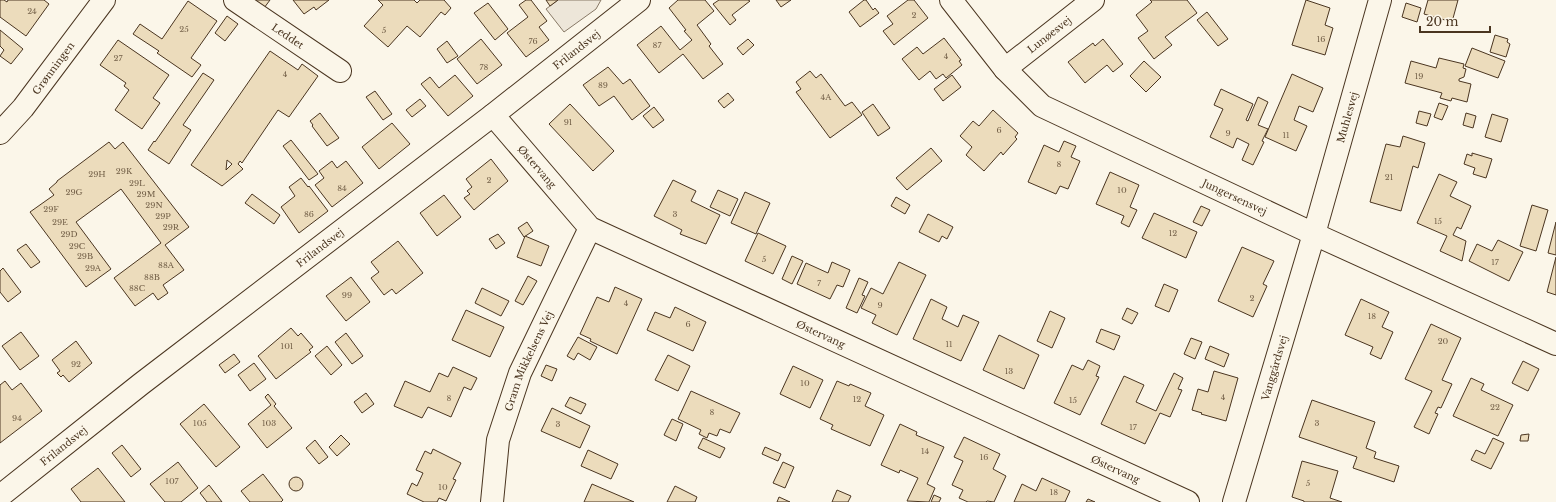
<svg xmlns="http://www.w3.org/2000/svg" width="1556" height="502" viewBox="0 0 1556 502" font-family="'Libre Baskerville',serif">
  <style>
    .green { fill: #ede6d9; stroke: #887966 }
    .building { fill: #ecdcbc; stroke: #4a3520; fill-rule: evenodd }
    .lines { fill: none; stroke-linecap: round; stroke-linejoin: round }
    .minor-casing { stroke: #4a3520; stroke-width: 24 }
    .minor { stroke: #fbf6e9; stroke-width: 22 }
    .labels { text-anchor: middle; stroke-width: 3; stroke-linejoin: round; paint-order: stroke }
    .number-label { font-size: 8px; fill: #725f47 }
    .street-label { font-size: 10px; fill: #4a3520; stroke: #fbf6e9 }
  </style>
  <rect width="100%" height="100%" fill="#fbf6e9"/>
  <path class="green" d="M558,0H601L596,9L564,32L546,9Z"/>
  <g class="building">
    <path d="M0,0H4L7,2L8,0H44L49,4L26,36L0,17Z"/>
    <path d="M252,0H270L264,8Z"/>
    <path d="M293,0H329L316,10L314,7L304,14Z"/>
    <path d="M378,0H414L417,3L420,0H444L451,8L445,15L441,12L420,37L407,26L388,47L364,26L383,5Z"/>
    <path d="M526,0H531L547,21L539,27L549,40L526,57L507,33L528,17L519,5Z"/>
    <path d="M546,0H558L550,6Z"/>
    <path d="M678,0H705L714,11L697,25L711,44L709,46L723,64L703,79L683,54L659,73L637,45L661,26L680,50L692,40L684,31L686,30L669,8Z"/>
    <path d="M719,0H748L750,1L732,15L736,20L730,25L713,4Z"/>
    <path d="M776,0H791L781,7Z"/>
    <path d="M864,0H866L873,10L875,8L879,13L860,27L849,12Z"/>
    <path d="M908,0H914L928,18L894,45L883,31L893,24L887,16Z"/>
    <path d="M1150,0H1187L1197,13L1165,37L1172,45L1154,59L1138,38L1148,31L1136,15L1152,2Z"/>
    <path d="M1306,0L1330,8L1325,25L1333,28L1325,55L1292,45Z"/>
    <path d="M1428,0H1458L1452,22L1424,14Z"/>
    <path d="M188,1L217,21L191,58L201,65L192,77L157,53L159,51L133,34L140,24L162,39Z"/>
    <path d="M488,3L508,29L495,40L474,13Z"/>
    <path d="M1406,3L1421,8L1417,22L1402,17Z"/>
    <path d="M1207,12L1228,39L1218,46L1197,20Z"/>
    <path d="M227,16L238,24L225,41L215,33Z"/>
    <path d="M0,30L23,49L11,64L0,56L4,50L0,46Z"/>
    <path d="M1495,35L1508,39L1507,42L1510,44L1506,57L1490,52Z"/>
    <path d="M944,38L961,60L959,61L962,65L946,78L943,74L936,79L930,71L919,80L902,59L917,47L923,54Z"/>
    <path d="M481,39L502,65L477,84L457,59Z"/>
    <path d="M748,39L754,45L743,55L737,48Z"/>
    <path d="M1103,39L1123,64L1113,72L1107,65L1085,83L1068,62L1093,43L1095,46Z"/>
    <path d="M118,40L169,75L153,98L160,103L142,129L115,110L129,90L124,86L126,83L100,65Z"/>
    <path d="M447,41L458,56L447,63L437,49Z"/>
    <path d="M1472,48L1505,61L1498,78L1465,66Z"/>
    <path d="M270,51L298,70L302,64L318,76L289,117L278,110L242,163L240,161L238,164L243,169L222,186L191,165ZM227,160L232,164L226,170Z"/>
    <path d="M1439,58L1464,64L1463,68L1466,69L1464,77L1459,79V81L1471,84L1467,102L1452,98L1451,101L1440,98L1442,93L1405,83L1411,61L1436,68Z"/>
    <path d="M1144,61L1161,77L1146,92L1130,76Z"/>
    <path d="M608,67L623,84L630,79L650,106L632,120L614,96L599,106L583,85Z"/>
    <path d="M810,71L816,78L821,74L845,106L852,102L862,115L830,138L796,92L801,89L796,82Z"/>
    <path d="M203,73L214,80L183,125L191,130L169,164L148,150L154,141L155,142Z"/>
    <path d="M1292,74L1323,88L1313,112L1299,106L1294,120L1307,126L1296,151L1265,137Z"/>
    <path d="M455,75L473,96L448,116L421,84L430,77L439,88Z"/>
    <path d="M952,75L961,87L943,101L934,89Z"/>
    <path d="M1221,89L1253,104L1246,120L1248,121L1258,97L1268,102L1258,125L1268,129L1262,141L1264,142L1253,165L1242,160L1249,144L1237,138L1233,148L1210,137L1223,109L1214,105Z"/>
    <path d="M375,91L392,114L383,120L366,97Z"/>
    <path d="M728,93L734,100L724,108L718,101Z"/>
    <path d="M420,99L426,106L412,117L406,110Z"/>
    <path d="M1439,103L1448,106L1442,120L1434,117Z"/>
    <path d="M570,104L614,151L593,171L549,124Z"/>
    <path d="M873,104L890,128L878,136L862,112Z"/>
    <path d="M654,107L664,120L653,128L643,116Z"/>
    <path d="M993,110L1018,133L1015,137L1017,139L1003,155L1001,152L984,171L966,155L972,147L960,136L973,121L979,126Z"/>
    <path d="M1419,111L1431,114L1427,126L1416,123Z"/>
    <path d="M320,113L339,138L327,146L312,126L313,125L310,121Z"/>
    <path d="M1466,113L1476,116L1473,128L1463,125Z"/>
    <path d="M1492,114L1508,119L1501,142L1485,137Z"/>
    <path d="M392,123L410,144L379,169L362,147Z"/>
    <path d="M1403,136L1425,143L1418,168L1413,166L1401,211L1370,202L1386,144L1400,147Z"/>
    <path d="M291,140L318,174L309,180L283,146Z"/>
    <path d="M1064,141L1076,146L1071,157L1080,161L1068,189L1060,186L1056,194L1028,182L1044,145L1059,152Z"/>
    <path d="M109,142L115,149L123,142L189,227L165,245L184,270L163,285L168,293L158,300L153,293L135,306L114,278L161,243L121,189L76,222L111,269L86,287L30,212L54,195L49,189L57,182V181Z"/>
    <path d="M931,148L942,161L907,190L896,178Z"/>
    <path d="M1472,153L1492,159L1486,178L1473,174L1475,168L1464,164L1467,154L1472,156Z"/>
    <path d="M491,159L508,181L474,210L464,198L470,194L467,191L472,187L466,179Z"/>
    <path d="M332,161L337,168L346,161L363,183L332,207L315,185L324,178L319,171Z"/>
    <path d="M1110,172L1139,185L1130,207L1137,210L1129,227L1121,223L1124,216L1096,204Z"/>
    <path d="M1439,174L1457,182L1450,196L1471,206L1461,229L1457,227L1453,235L1466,241L1462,261L1440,251L1447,236L1417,223Z"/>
    <path d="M301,178L308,187L309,186L328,211L299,233L281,207L295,196L289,187Z"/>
    <path d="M673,180L696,191L691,201L720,215L706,244L680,234L682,230L654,216Z"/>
    <path d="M718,190L738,199L730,216L710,207Z"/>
    <path d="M745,192L770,203L756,234L731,223Z"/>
    <path d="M252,194L280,215L274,224L245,203Z"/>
    <path d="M444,195L461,217L437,236L420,213Z"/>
    <path d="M896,197L910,205L905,214L891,206Z"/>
    <path d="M1532,205L1548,210L1536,251L1520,246Z"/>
    <path d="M1201,206L1210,210L1202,226L1193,222Z"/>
    <path d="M1154,213L1197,232L1186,258L1142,238Z"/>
    <path d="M928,214L953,227L947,239L942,236L939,242L919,232Z"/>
    <path d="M527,222L533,231L524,237L518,228Z"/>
    <path d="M1556,222V255L1548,253Z"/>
    <path d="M758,233L786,246L773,274L745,261Z"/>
    <path d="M498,234L505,243L496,249L489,239Z"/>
    <path d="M525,236L549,246L541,266L517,257Z"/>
    <path d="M1498,240L1523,252L1509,281L1469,261L1477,244L1492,251Z"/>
    <path d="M398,241L423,273L396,294L392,289L384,295L371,278L379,272L371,262Z"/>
    <path d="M26,244L40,262L31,268L17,250Z"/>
    <path d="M1242,247L1274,261L1263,284L1267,286L1253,317L1218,301Z"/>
    <path d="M792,256L803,261L792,284L782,279Z"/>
    <path d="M1556,257V295L1547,292Z"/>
    <path d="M832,262L850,270L843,287L837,285L830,299L797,284L806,263L828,273Z"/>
    <path d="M899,262L926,275L897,335L872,323L876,315L861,308L871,288L883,294Z"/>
    <path d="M3,268L21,292L8,302L0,292V271Z"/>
    <path d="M528,276L537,281L523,305L515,301Z"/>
    <path d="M351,277L370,302L346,321L326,296Z"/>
    <path d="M859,278L868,282L862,295L865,296L857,313L846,308Z"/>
    <path d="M1164,284L1178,290L1169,312L1155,306Z"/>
    <path d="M615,287L642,299L617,354L590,341L591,339L580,334L597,297L609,302Z"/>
    <path d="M482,288L509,301L501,316L475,303Z"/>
    <path d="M931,299L947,307L942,319L958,327L963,315L979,322L961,361L913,339Z"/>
    <path d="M1361,299L1389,312L1382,327L1393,332L1381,359L1370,354L1373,347L1345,335Z"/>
    <path d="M675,307L706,322L693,351L647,330L655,312L670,318Z"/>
    <path d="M1127,308L1138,313L1132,324L1122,319Z"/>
    <path d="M466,310L504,327L490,357L452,340Z"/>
    <path d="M1050,311L1065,318L1052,348L1037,341Z"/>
    <path d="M1431,324L1461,338L1442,380L1452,384L1441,408L1438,407L1435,413L1438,414L1429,434L1414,427L1432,391L1405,379Z"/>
    <path d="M291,328L298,336L301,333L313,347L309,350L311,352L276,379L258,356Z"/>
    <path d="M1101,329L1120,336L1114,350L1096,342Z"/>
    <path d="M21,332L39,356L20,370L2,346Z"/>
    <path d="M346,333L363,356L352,364L335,342Z"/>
    <path d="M999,335L1039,355L1024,389L983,370Z"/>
    <path d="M578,337L597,347L590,360L578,353L574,360L567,356Z"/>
    <path d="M1191,338L1202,342L1195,359L1184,354Z"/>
    <path d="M76,341L92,363L69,382L63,375L61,377L57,373L60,371L52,360Z"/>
    <path d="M327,346L342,365L331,375L315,356Z"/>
    <path d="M1210,346L1229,354L1224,367L1205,359Z"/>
    <path d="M234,354L240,362L225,373L219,365Z"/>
    <path d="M668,355L690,366L678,391L655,380Z"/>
    <path d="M1088,360L1100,366L1096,376L1099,377L1080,415L1054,403L1072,365L1083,370Z"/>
    <path d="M1523,361L1539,369L1528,391L1512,383Z"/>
    <path d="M254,363L266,379L250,391L238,375Z"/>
    <path d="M546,365L557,369L552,381L541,376Z"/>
    <path d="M793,366L823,380L810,408L780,394Z"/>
    <path d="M453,367L477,378L471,390L464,387L451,417L428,407L422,418L394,406L405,381L430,392L439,373L448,377Z"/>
    <path d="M1214,371L1238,378L1226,421L1201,414L1202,413L1192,410L1198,389L1208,392Z"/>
    <path d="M1174,373L1183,378L1178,389L1182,390L1170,417L1160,413L1145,444L1101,424L1124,376L1144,385L1136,402L1156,411Z"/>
    <path d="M1471,378L1484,384L1481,390L1513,405L1498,436L1453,416Z"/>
    <path d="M5,381L12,390L21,383L42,411L0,443V385Z"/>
    <path d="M837,381L849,386L850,384L871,393L865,406L884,415L870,446L831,429L833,425L820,419Z"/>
    <path d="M691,391L740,413L730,433L720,429L717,436L709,433L707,438L699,434L701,430L678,419Z"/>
    <path d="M366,393L374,404L362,413L354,402Z"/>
    <path d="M268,394L276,404L274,406L292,428L267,448L248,424L271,405L265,397Z"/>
    <path d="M570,397L586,404L581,414L565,406Z"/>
    <path d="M1312,400L1375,422L1366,448L1376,452L1374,458L1399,466L1394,482L1353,468L1357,457L1299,437Z"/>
    <path d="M204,404L240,447L216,467L180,424Z"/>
    <path d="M552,408L590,426L580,448L541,431Z"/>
    <path d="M672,419L683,424L676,441L664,435Z"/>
    <path d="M900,424L917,432L916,435L944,447L927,484L935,488L929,502L907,501L918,478L900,470L899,473L881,465Z"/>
    <path d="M1529,434L1528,441H1520L1521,435Z"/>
    <path d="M341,435L350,444L337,456L329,447Z"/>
    <path d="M964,437L1000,454L993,469L1006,476L994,502L987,501L986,502H968L959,498L963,490L952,485L963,461L954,457Z"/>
    <path d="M703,438L725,448L720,458L698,448Z"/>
    <path d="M1493,438L1504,443L1491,469L1471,460L1476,450L1485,454Z"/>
    <path d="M315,440L328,457L319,464L306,448Z"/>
    <path d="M122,445L141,469L131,477L112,453Z"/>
    <path d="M765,447L781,454L778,461L762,454Z"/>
    <path d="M433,449L461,463L453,479L456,480L446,501L439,498L437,502H424L407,494L412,483L417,486L423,473L416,470L425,451L431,454Z"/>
    <path d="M588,450L618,464L611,479L581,466Z"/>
    <path d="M1302,461L1338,471L1330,498L1342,502H1304V501L1292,497Z"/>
    <path d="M178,462L198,488L181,502H165L150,484Z"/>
    <path d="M783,462L794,467L785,488L773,483Z"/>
    <path d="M98,468L125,502H81L71,489Z"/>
    <path d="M263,474L283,500L281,502H250L241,491Z"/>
    <circle cx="296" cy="484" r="7"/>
    <path d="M1042,478L1070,491L1065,502H1014L1022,484L1036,491Z"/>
    <path d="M592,484L634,502H584Z"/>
    <path d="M209,485L222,502H207L200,493Z"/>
    <path d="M675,486L697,497L695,502H667Z"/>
    <path d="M837,490L851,496L848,502H832Z"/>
    <path d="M934,495L941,498L939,502H931Z"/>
    <path d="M779,497L790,502H777Z"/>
    <path d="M1088,499L1095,502H1086Z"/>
  </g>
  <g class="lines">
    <g class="minor-casing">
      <g id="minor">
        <path id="s1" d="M235,0L340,71"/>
        <path id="s2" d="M951,0L1005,69L1042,106L1314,234L1556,344"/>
        <path id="s3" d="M1005,69L1093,0"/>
        <path id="s4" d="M493,115L590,228L1188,502"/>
        <path id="s5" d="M0,133L23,108L104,0"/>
        <path id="s6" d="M0,496L141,384L493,115L639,0"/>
        <path id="s7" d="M492,502L498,440L520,373L590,228"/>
        <path id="s8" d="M1234,502L1314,234L1380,0"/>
      </g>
    </g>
    <use href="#minor" class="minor"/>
  </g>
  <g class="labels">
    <g class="number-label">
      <text x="32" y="14">24</text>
      <text x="914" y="18">2</text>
      <text x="184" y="32">25</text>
      <text x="384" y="33">5</text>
      <text x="1321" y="42">16</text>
      <text x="533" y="44">76</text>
      <text x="657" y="48">87</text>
      <text x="946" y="59">4</text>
      <text x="118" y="61">27</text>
      <text x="484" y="70">78</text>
      <text x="285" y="77">4</text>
      <text x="1419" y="79">19</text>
      <text x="603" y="88">89</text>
      <text x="826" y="100">4A</text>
      <text x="568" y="125">91</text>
      <text x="999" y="133">6</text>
      <text x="1228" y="136">9</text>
      <text x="1286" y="138">11</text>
      <text x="1059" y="167">8</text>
      <text x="124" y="174">29K</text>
      <text x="97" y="177">29H</text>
      <text x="1389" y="180">21</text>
      <text x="489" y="183">2</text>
      <text x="137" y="186">29L</text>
      <text x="342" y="191">84</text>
      <text x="1122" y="193">10</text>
      <text x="74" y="195">29G</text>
      <text x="146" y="197">29M</text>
      <text x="154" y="208">29N</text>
      <text x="51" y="212">29F</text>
      <text x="309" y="217">86</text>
      <text x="675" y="217">3</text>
      <text x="163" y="219">29P</text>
      <text x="1438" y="224">15</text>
      <text x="60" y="225">29E</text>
      <text x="171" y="230">29R</text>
      <text x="1173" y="236">12</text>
      <text x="69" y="237">29D</text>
      <text x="77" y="249">29C</text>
      <text x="85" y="259">29B</text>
      <text x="764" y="262">5</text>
      <text x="1495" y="265">17</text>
      <text x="166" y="268">88A</text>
      <text x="93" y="271">29A</text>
      <text x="152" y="280">88B</text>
      <text x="819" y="286">7</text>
      <text x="137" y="291">88C</text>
      <text x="347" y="298">99</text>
      <text x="1252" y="301">2</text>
      <text x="626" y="306">4</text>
      <text x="880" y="308">9</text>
      <text x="1372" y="319">18</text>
      <text x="688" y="327">6</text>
      <text x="1443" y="344">20</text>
      <text x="949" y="347">11</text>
      <text x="287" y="349">101</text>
      <text x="76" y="367">92</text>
      <text x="1009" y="374">13</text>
      <text x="805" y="386">10</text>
      <text x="1223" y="400">4</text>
      <text x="449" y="401">8</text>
      <text x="857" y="402">12</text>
      <text x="1073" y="403">15</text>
      <text x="1495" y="410">22</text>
      <text x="712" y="415">8</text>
      <text x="17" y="421">94</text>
      <text x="200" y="426">105</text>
      <text x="269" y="426">103</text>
      <text x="1317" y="426">3</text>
      <text x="558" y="427">3</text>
      <text x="1133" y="430">17</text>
      <text x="925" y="454">14</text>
      <text x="984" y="460">16</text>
      <text x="172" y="484">107</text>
      <text x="1308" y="486">5</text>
      <text x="443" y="490">10</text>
      <text x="1054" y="495">18</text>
    </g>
    <g class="street-label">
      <text dy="4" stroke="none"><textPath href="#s3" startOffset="56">Lunøesvej</textPath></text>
      <text dy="4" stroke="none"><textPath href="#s1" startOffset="64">Leddet</textPath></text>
      <text dy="4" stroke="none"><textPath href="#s6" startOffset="729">Frilandsvej</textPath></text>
      <text dy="4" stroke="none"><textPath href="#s5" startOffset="84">Grønningen</textPath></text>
      <text dy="4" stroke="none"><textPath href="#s8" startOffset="401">Muhlesvej</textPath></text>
      <text dy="4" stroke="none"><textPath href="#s4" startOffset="68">Østervang</textPath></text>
      <text dy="4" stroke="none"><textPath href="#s2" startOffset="353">Jungersensvej</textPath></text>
      <text dy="4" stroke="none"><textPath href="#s6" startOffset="405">Frilandsvej</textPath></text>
      <text dy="4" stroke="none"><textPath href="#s4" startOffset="403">Østervang</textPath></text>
      <text dy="4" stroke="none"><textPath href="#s7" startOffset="147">Gram Mikkelsens Vej</textPath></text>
      <text dy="4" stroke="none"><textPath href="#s8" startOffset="140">Vanggårdsvej</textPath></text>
      <text dy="4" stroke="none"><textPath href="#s6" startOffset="81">Frilandsvej</textPath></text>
      <text dy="4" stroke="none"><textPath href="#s4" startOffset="727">Østervang</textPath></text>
    </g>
  </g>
  <path d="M1420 26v6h70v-6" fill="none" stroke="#4a3520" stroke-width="2"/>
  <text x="1426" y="26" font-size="12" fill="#4a3520" stroke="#fbf6e9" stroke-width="3" paint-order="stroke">20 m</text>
</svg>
